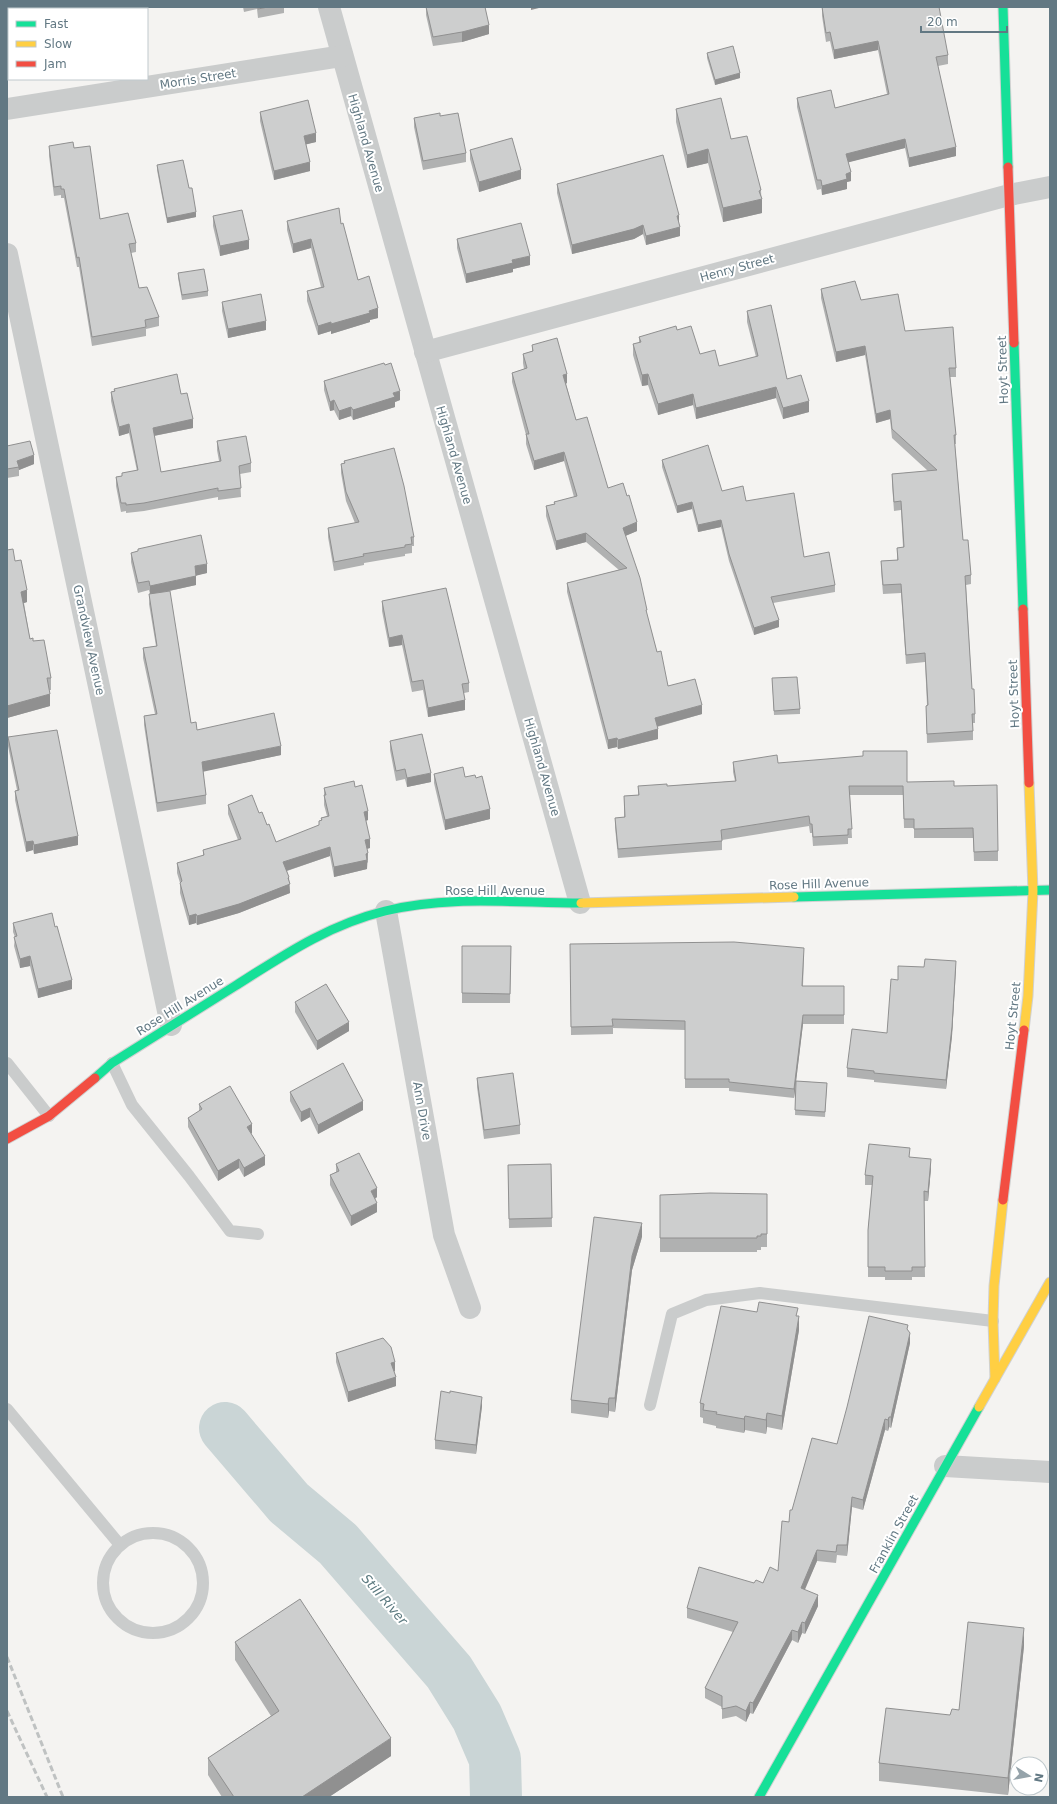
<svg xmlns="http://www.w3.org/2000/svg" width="1057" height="1804" viewBox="0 0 1057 1804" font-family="'DejaVu Sans',sans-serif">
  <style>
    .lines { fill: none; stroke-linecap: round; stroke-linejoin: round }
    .river { stroke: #cad5d6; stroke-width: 52 }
    .fast-casing { stroke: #d0d1d1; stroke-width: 11 }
    .slow-casing { stroke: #d0d1d1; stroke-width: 11 }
    .jam-casing { stroke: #d0d1d1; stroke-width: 11 }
    .lane { stroke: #cacccc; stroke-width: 12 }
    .street { stroke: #cacccc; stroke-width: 22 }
    .fast { stroke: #16e098; stroke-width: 9 }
    .slow { stroke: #ffcf43; stroke-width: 9 }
    .jam { stroke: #f24e42; stroke-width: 9 }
    .rail { stroke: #bfc2c2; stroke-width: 3; stroke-dasharray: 6 3; stroke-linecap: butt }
    .wall { fill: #b0b1b1 }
    .shaded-wall { fill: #909090 }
    .building { fill: #cdcece; stroke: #909090 }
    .labels { text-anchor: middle; stroke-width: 4; stroke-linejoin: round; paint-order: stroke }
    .street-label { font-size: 12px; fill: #627883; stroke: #fff }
    .water-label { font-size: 13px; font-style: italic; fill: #5d7b81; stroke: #fff }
  </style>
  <rect width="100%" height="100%" fill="#f4f3f1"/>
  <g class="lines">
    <path class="river" d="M225,1428L289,1503L338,1544L449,1672L477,1717L495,1759L496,1797"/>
    <g class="fast-casing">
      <g id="fast">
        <path d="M1003,7L1008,167"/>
        <path d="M1014,343L1023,609"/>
        <path d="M794,897L1050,890"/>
        <path d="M95,1078L112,1063C153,1037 194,1012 235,986C284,955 328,925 385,911C448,895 517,903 581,903"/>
        <path d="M759,1797L979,1407"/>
      </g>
    </g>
    <g class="slow-casing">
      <g id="slow">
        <path d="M581,903L794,897"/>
        <path d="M1024,1030L1028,996L1033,891L1029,783"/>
        <path d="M995,1379L993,1321L994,1286L1003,1200"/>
        <path d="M979,1407L1050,1282"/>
      </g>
    </g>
    <g class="jam-casing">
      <g id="jam">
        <path d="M1008,167L1014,343"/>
        <path d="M1023,609L1029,783"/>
        <path d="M7,1139L49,1116L95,1078"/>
        <path d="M1003,1200L1024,1030"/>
      </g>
    </g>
    <g class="lane">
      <path d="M7,1063L49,1116"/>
      <path d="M112,1063L132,1105L189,1176L230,1231L258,1234"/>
      <path d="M650,1405L672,1314L706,1300L760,1293L993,1321"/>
      <path d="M7,1409L120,1545"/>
      <circle cx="153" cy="1583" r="50"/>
    </g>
    <g class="street">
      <path d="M329,7L580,903"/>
      <path d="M7,109L342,56"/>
      <path d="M7,254L171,1025"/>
      <path d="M425,352L1009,195L1050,187"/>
      <path d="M386,911L444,1235L470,1308"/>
      <path d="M945,1466L1050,1472"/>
    </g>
    <use href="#fast" class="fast"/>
    <use href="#slow" class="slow"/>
    <use href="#jam" class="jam"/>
    <g class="rail">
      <path d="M7,1657L63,1797"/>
      <path d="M7,1711L47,1797"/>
    </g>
  </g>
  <g class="wall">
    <path d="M243,7H284V13L258,18L257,9L244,12Z"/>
    <path d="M426,7H485L489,34L462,42L433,46L426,15Z"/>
    <path d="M822,7L948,55V64L938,66L956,156L909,167L905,148L848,162L851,181L847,182V189L822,195L821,189L817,190L797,107V98L835,108L887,94L878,50L834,59L830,41L826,42L822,16Z"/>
    <path d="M707,53L740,78L715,85L707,58Z"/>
    <path d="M676,109L731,139L761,190L762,213L723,222L708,163L687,168L676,122Z"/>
    <path d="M260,112L316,142L306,144L310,171L274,180L260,121Z"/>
    <path d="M440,116L466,153V162L423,170L414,127V118Z"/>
    <path d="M49,146L74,148L100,219L136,243V252L131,253L139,288L159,317V326L146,329V336L92,346L79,267H77L64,198H61V195L54,196L49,156Z"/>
    <path d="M470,150L521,179L479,192L470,159Z"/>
    <path d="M157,165L189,188L196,217L167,223L157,170Z"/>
    <path d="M557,184L679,224L680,236L646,245L643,234L634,239L572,254L557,193Z"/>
    <path d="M213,216L249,249L220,256L213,226Z"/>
    <path d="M287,221L341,224L358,280L378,318L370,320V322L331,334V331L318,335L307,301V291L321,287L311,248L293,253L287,230Z"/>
    <path d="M457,239L530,265L513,269V272L466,283L457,248Z"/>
    <path d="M178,273L208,291V296L182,300L178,278Z"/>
    <path d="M821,289L861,300L956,368V377H950L956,435V444H955L963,540L971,575V584L966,585L972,689L975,714V723H973V740L927,743L926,706L927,705L925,662L906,664L901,593L883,594L881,570V561L897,560V548L903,547L901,510L894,511L892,484V474L928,471L892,438L890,419L876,423L865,355L836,362L821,298Z"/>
    <path d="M222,302L266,330L228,338L222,311Z"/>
    <path d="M747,311L787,379L809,412L783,419L776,398L696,419L693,405L658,415L648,385L642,386L633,355V344L639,343V337L677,330L700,354L719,366L756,357L747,322Z"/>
    <path d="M532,345L567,383L566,384L576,420L608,488L637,531L625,536L657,652L668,686L702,714L657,727L658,739L618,749L617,747L608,749L567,592V583L619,570L586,542L556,550L546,516V506L554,504V502L574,497L564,461L534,470L526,444V435L512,382V373L524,369L523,363V354L532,351Z"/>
    <path d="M324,381L400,400L395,402V407L353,420L351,416L339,420L334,410L330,411L324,390Z"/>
    <path d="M114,389L181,394L193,428L154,436L161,472L219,461L217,450V441L251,463V472L240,474L241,497L218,500V497L144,511L126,513V511L121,512L116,486V477L122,476V473L137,471L129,433L119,436L111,401V392L114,391Z"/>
    <path d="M7,446L34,464L19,470V476L7,478Z"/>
    <path d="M662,460L722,491L746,501L804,557L835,585V592L773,603L779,627L754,635L729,561L721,527L698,532L692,509L677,513L662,467Z"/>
    <path d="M344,461L414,537V546H412V553L405,554V556L364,563V565L334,571L328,537V528L355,523L346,501L341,473V464L344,463Z"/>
    <path d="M131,553L207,573L196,575V585L165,592L191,723L197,730L281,755L203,771L206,795V804L157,812L144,725V716L155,714L143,658V648L156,646L149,604L150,594L149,590L138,593L131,562Z"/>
    <path d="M15,561L27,602L24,603L30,639L33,641L51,678V690H49L50,706L7,718Z"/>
    <path d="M382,601L469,683V692L464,693L465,710L428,717L423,690L412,692L402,645L389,647L382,611Z"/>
    <path d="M772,678L800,709V714L774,715Z"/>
    <path d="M8,737L78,845L34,854L33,850L26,852L15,800V791L17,790L8,746Z"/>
    <path d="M390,741L431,782L407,787L405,779L396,781L390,750Z"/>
    <path d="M733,762L778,763L907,782L954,786L998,851V861H974L973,838H914V828H904L903,795H850L852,838H848V844L813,846L812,833H810L809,826L722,840V850L618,858L615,827V818L624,817V796L638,795V786H667L735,781L733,772Z"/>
    <path d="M434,774L490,819L445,830L434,783Z"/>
    <path d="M355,787L368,820L366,821L370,848L367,849L368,862L367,863V869L334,877L330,856L287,871L289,882L290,893L239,913L197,925L196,923L189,925L180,893V883L177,873V863L203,856V850L238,840L228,814V805L259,813L267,825L276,842L319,826V821L321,820V818L327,816L324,805V788Z"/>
    <path d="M13,923L72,989L38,998L30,966L20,968L14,946L15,937L13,932Z"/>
    <path d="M570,944L804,956L803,986H844V1024H803L794,1098L729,1091V1088H685V1030L613,1028V1034L571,1035Z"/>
    <path d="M462,946H511L510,1003H462Z"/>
    <path d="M956,970L952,1036L946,1089L874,1082V1080L847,1077V1068L887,1033L898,980Z"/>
    <path d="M295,1002L349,1031L317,1050L295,1012Z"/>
    <path d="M477,1078L520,1125V1134L484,1139L477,1087Z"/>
    <path d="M796,1081L827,1083L825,1117L795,1115Z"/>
    <path d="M290,1092L363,1110L318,1134L310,1117L301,1122L290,1101Z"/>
    <path d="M199,1104L252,1133L251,1134L265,1165L244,1177L239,1168L218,1181L188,1127V1118L199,1112Z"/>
    <path d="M910,1157L931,1168L928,1201H924L925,1277H912V1280H885V1277H868V1230L872,1185H865V1175Z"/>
    <path d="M336,1164L377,1197L375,1199L377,1212L351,1226L330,1185V1175L336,1172Z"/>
    <path d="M551,1164L552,1227L509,1228L508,1165Z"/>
    <path d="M767,1194V1247H761V1250H757V1252H660V1195Z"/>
    <path d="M642,1237L632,1270L615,1412L609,1411L608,1418L571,1413V1400Z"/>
    <path d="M757,1312L798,1316L799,1330L782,1430L767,1427L766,1434L745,1430L744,1433L716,1428V1426L703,1423V1418L700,1417V1403Z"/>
    <path d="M908,1330L910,1343L891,1428L889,1427L888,1431L885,1430L863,1510L852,1507L847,1556L837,1555L836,1563L817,1561L804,1590L818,1606L805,1634L802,1633L798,1643L792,1640L753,1714L750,1713L746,1722L736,1716L722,1719V1707L705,1698V1688L733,1632L687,1618V1608L754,1583H763L778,1571L792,1510L837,1444Z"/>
    <path d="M336,1353L395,1371L394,1372L396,1386L348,1402L336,1362Z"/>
    <path d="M450,1393L482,1406L476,1454L435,1449V1440Z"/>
    <path d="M235,1642L391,1756L329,1797H222L208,1775V1758L271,1716L235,1660Z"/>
    <path d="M1024,1646L1008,1795L879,1781V1763L959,1710Z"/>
  </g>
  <g class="shaded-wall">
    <path d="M531,7H543L531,10Z"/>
    <path d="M489,25V34L462,42V32Z"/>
    <path d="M878,41V50L834,59V50Z"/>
    <path d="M740,73V78L715,85V80Z"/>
    <path d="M316,133V142L304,145V136Z"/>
    <path d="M905,139V148L846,163V154Z"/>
    <path d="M956,147V156L909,167V158Z"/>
    <path d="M708,149V163L687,168V155Z"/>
    <path d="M310,162V171L274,180V171Z"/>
    <path d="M521,170V179L479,192V182Z"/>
    <path d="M851,172V181L847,182V189L822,195V186L846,174Z"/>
    <path d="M762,199V213L723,222V208Z"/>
    <path d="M196,212V217L167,223V218Z"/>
    <path d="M679,215V225L677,216Z"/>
    <path d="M643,225V234L634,239L572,254V245Z"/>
    <path d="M680,227V236L646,245V236Z"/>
    <path d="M311,239V248L293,253V244Z"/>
    <path d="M249,240V249L220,256V246Z"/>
    <path d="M530,256V265L513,269V272L466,283V274L512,260Z"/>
    <path d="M378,308V318L370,320V322L331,334V324Z"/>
    <path d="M266,321V330L228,338V329Z"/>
    <path d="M331,322V331L318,335V326Z"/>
    <path d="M865,346V355L836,362V352Z"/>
    <path d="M567,374V383L563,384V375Z"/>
    <path d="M648,374V385L642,386V375Z"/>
    <path d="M776,387V398L696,419V408Z"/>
    <path d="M400,391V400L395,402V407L353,420V410L393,393Z"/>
    <path d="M693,394V405L658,415V404Z"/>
    <path d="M334,400V410L330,411V402Z"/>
    <path d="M809,401V412L783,419V408Z"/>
    <path d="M351,407V416L339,420V411Z"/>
    <path d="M890,410V419L876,423V414Z"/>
    <path d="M193,419V428L153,436V428Z"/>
    <path d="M129,424V433L119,436V427Z"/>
    <path d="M564,452V461L534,470V461Z"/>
    <path d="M34,455V464L19,470L17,461Z"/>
    <path d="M692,502V509L677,513V506Z"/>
    <path d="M721,520V527L698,532V525Z"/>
    <path d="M637,522V531L623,537V528Z"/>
    <path d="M586,533V542L556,550V541Z"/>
    <path d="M207,564V573L195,576V566Z"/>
    <path d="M196,576V585L150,595V586Z"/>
    <path d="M27,590V602L21,604V592Z"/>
    <path d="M779,620V627L754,635V628Z"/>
    <path d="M402,635V645L389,647V638Z"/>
    <path d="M50,694V706L7,718V706Z"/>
    <path d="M465,700V710L428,717V708Z"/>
    <path d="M702,705V714L655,727V718Z"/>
    <path d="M658,729V739L618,749V740Z"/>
    <path d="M617,738V747L608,749V740Z"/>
    <path d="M281,746V755L202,772V762Z"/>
    <path d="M431,773V782L407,787V778Z"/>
    <path d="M490,809V819L445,830V820Z"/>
    <path d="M368,811V820L364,821V812Z"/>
    <path d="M78,836V845L34,854V845Z"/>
    <path d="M370,839V848L365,849V840Z"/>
    <path d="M33,841V850L26,852V842Z"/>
    <path d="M330,847V856L283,872V862Z"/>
    <path d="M368,853L367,869L334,877V867Z"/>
    <path d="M289,877L290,893L239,913L197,925V916Z"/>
    <path d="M196,914V923L189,925V916Z"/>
    <path d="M30,956V966L20,968V959Z"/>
    <path d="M956,961L952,1036L946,1089V1080Z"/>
    <path d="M72,980V989L38,998V989Z"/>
    <path d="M803,1015V1024L794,1098V1089Z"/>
    <path d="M349,1022V1031L317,1050V1041Z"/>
    <path d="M363,1101V1110L318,1134V1125Z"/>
    <path d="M310,1108V1117L301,1122V1112Z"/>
    <path d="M252,1124V1133L247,1136V1127Z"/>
    <path d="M265,1156V1165L244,1177V1168Z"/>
    <path d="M239,1159V1168L218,1181V1171Z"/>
    <path d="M931,1159V1168L928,1201V1192Z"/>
    <path d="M377,1188V1197L371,1201V1191Z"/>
    <path d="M377,1203V1212L351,1226V1216Z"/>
    <path d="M642,1223V1237L632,1270L615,1412V1398L632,1256Z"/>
    <path d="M799,1316V1330L782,1430V1416Z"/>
    <path d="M910,1333V1343L891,1428V1417Z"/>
    <path d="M395,1362V1371L391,1372V1363Z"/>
    <path d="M396,1377V1386L348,1402V1392Z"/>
    <path d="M482,1397V1406L476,1454V1445Z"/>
    <path d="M609,1398V1411L608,1418V1404Z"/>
    <path d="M767,1413V1427L766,1434V1420Z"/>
    <path d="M745,1416V1430L744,1433V1419Z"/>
    <path d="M889,1417V1427L888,1431V1420Z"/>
    <path d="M885,1419V1430L863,1510V1500Z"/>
    <path d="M852,1497V1507L847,1556V1545Z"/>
    <path d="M817,1550V1561L801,1599V1588Z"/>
    <path d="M818,1595V1606L805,1634V1623Z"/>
    <path d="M802,1622V1633L798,1643V1632Z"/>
    <path d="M1024,1628V1646L1008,1795V1778Z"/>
    <path d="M792,1630V1640L753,1714V1703Z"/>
    <path d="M750,1702V1713L746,1722V1711Z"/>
    <path d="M391,1738V1756L329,1797H302Z"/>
  </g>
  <g class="building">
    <path d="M93,7H135L136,9H93Z"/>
    <path d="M258,7H268L258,9Z"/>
    <path d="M426,7H485L489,25L462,32L433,37Z"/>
    <path d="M822,7H939L948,55L936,57L956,147L909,158L905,139L846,154L851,172L846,174L847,179L822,186L821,180H817L797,98L831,90L835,108L889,94L878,41L834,50L830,32L826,33Z"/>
    <path d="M733,46L740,73L715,80L707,53Z"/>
    <path d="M721,98L731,139L747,136L761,190L759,191L762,199L723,208L708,149L687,155L676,109Z"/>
    <path d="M308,100L316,133L304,136L310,162L274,171L260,112Z"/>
    <path d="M440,113V116L458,113L466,153L423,161L414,118Z"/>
    <path d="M512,138L521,170L479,182L470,150Z"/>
    <path d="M73,142L74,148L90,146L100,219L128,213L136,243L129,244L139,288L147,287L159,317L145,320L146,327L92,337L79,257L77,258L64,189H61V186L54,187L49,146Z"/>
    <path d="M663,155L679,215L677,216L680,227L646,236L643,225L634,229L572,245L557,184Z"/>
    <path d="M183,160L189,188H192L196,212L167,218L157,165Z"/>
    <path d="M339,208L341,224L343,223L358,280L369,276L378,308L369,311L370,313L331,324V322L318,326L307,291L324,287L311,239L293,244L287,221Z"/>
    <path d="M242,210L249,240L220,246L213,216Z"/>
    <path d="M521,223L530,256L512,260L513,263L466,274L457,239Z"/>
    <path d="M204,269L208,291L182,295L178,273Z"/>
    <path d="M855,281L861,300L898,294L905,331L953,327L956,368H949L956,435H954L963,540H968L971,575L965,576L972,689H974L975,714H972L973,731L927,734L926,706L928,705L925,653L906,655L901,584L883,585L881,561L898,560L897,548L904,547L901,501L894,502L892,474L937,470L892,429L890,410L876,414L865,346L836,352L821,289Z"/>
    <path d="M261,294L266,321L228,329L222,302Z"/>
    <path d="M771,305L787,379L801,375L809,401L783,408L776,387L696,408L693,394L658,404L648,374L642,375L633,344L641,342L639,337L676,326L677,330L691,326L700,354L715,350L719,366L758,356L747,311Z"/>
    <path d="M557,338L567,374L563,375L576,420L587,417L608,488L623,483L627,496L629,495L637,522L623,528L640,578L647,610H646L657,652L661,651L668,686L695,679L702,705L655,718L658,729L618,740L617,738L608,740L567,583L627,568L586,533L556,541L546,506L555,504L554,502L577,496L564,452L534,461L526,434H529L512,373L527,368L523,354L533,351L532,345Z"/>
    <path d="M384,363L385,365L391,363L400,391L393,393L395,397L353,410L351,407L339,411L334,400L330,402L324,381Z"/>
    <path d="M177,374L181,394L187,393L193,419L153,428L161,472L221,461L217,441L246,436L251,463L239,466L241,488L218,491V488L144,503L126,505V503H121L116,477L122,476V473L138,470L129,424L119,427L111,392L115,391L114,389Z"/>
    <path d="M30,441L34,455L17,461L19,467L7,469V446Z"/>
    <path d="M708,445L722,491L743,486L746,501L794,493L804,557L829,552L835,585L771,597L779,620L754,628L729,554L721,520L698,525L692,502L677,506L662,460Z"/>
    <path d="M394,448L404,486L414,537H411L412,544L405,545V547L363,554L364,556L334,562L328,528L359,522L346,492L341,464L345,463L344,461Z"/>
    <path d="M201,535L207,564L195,566L196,576L150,586L149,581L138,583L131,553L138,551V549Z"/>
    <path d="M13,549L15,561L21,560L27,590L21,592L30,639L33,638V641L44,640L51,678H47L50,694L7,706V550Z"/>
    <path d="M446,588L469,683L462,684L465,700L428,708L423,680L412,682L402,635L389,638L382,601Z"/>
    <path d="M170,591L191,723L196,722L197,730L274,713L281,746L202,762L206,795L157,803L144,716L157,714L143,648L157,646L149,594Z"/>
    <path d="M797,677L800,709L774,711L772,678Z"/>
    <path d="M57,730L78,836L34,845L33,841L26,842L15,791L19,790L8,737Z"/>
    <path d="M422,734L431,773L407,778L405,769L396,771L390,741Z"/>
    <path d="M863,751H907V782L954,781V786L997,785L998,851L974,852L973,828L914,829V819H904L903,786H849L852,829H848V835L813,837L812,824H810L809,816L721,830L722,841L618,849L615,818L625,817L624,796L639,795L638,786L667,784V786L736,781L733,762L777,755L778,763L863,756Z"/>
    <path d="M463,767L465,777L475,775L476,778L482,776L490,809L445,820L434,774Z"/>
    <path d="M354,781L355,787L362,785L368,811L364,812L370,839L365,840L368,853L366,854L367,860L334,867L330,847L283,862L289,877L288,878L290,884L239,904L197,916L196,914L189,916L180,883L182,881L177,863L204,855L203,850L241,839L228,805L252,795L259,813L262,812L267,825L269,824L276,842L319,825V821L322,820L321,818L329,816L324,795H326L324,788Z"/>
    <path d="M52,913L55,927L57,926L72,980L38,989L30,956L20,959L14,937L17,936L13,923Z"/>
    <path d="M734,942L804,948L802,986H844V1015H803L794,1089L729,1082V1079H685V1021L612,1019L613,1026L571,1027L570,944Z"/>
    <path d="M462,946H511L510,994L462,993Z"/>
    <path d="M925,959L956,961L952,1027L946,1080L874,1073V1071L847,1068L852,1029L887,1033L891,979L898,980V966L924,967Z"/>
    <path d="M326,984L349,1022L317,1041L295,1002Z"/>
    <path d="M343,1063L363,1101L318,1125L310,1108L301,1112L290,1092Z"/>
    <path d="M513,1073L520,1125L484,1130L477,1078Z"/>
    <path d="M796,1081L827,1083L825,1112L795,1110Z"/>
    <path d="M230,1086L252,1124L247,1127L265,1156L244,1168L239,1159L218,1171L188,1118L202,1109L199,1104Z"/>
    <path d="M869,1144L910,1148L909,1157L931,1159L928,1192L924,1191L925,1267H912V1271H885V1267H868V1230L873,1176L865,1175Z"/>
    <path d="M359,1153L377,1188L371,1191L377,1203L351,1216L330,1175L339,1171L336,1164Z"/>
    <path d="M551,1164L552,1218L509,1219L508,1165Z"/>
    <path d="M710,1193L767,1194V1234H761V1236H757V1238H660V1195Z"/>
    <path d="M594,1217L642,1223L632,1256L615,1398H609L608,1404L571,1400Z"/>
    <path d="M759,1302L798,1308L796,1316H799L782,1416L767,1413L766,1420L745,1416L744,1419L716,1414L717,1412L703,1410L704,1404L700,1403L721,1306L757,1312Z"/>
    <path d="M869,1316L908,1325L907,1329L910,1333L891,1417H889L888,1420L885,1419L863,1500L852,1497L847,1545H837L836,1552L817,1550L801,1588L818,1595L805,1623L802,1622L798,1632L792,1630L753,1703L750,1702L746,1711L736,1706L722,1709V1696L705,1688L738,1622L687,1608L699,1567L754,1583L756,1580L763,1583L770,1567L778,1571L782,1521L789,1522L790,1510H792L812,1438L837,1444L847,1407Z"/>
    <path d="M383,1338L391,1347L395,1362L391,1363L396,1377L348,1392L336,1353Z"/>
    <path d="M441,1391L450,1393V1391L482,1397L476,1445L435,1440Z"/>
    <path d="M300,1599L391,1738L302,1797H234L208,1758L279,1711L235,1642Z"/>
    <path d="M968,1622L1024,1628L1008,1778L879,1763L886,1708L950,1715L952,1709L959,1710Z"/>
  </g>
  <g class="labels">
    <g class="street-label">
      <text transform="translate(198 79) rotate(-9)" y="4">Morris Street</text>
      <text transform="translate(366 143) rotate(74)" y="4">Highland Avenue</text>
      <text transform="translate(737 268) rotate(-15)" y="4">Henry Street</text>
      <text transform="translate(1003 370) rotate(-92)" y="4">Hoyt Street</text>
      <text transform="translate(454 455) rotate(74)" y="4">Highland Avenue</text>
      <text transform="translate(89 640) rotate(78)" y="4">Grandview Avenue</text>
      <text transform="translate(1014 694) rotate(-92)" y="4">Hoyt Street</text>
      <text transform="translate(542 767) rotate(74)" y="4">Highland Avenue</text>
      <text transform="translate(819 884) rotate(-2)" y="4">Rose Hill Avenue</text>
      <text x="495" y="895">Rose Hill Avenue</text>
      <text transform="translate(180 1006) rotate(-32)" y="4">Rose Hill Avenue</text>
      <text transform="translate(1013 1016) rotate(-84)" y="4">Hoyt Street</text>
      <text transform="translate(422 1111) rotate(80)" y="4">Ann Drive</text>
      <text transform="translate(894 1534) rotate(-61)" y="4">Franklin Street</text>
    </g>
    <g class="water-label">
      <text transform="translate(385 1599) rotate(49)" y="5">Still River</text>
    </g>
  </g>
  <rect width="1057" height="1804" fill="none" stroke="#627883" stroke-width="16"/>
  <rect x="8" y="8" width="140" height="72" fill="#ffffff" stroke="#c0c9cd"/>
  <rect x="16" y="21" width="20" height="6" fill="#16e098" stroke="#c0c9cd"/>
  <text x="44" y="28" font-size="12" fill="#627883">Fast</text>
  <rect x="16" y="41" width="20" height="6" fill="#ffcf43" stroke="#c0c9cd"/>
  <text x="44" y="48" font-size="12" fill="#627883">Slow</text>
  <rect x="16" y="61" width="20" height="6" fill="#f24e42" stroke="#c0c9cd"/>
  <text x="44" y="68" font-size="12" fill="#627883">Jam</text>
  <g transform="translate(1029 1776) rotate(101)"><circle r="19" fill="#ffffff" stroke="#c0c9cd"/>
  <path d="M0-3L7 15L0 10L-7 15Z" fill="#95a3aa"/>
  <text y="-6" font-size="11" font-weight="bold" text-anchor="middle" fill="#627883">N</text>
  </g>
  <path d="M921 26v6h86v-6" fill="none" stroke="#627883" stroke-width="2"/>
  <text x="927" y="26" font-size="12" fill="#627883" stroke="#ffffff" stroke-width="3" paint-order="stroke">20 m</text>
</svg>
